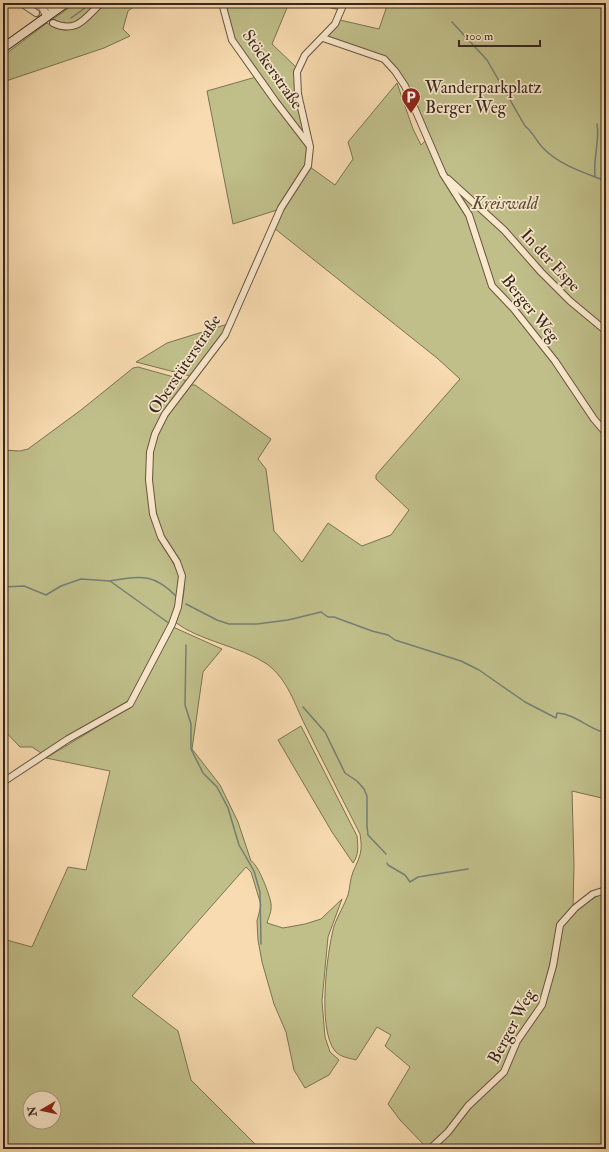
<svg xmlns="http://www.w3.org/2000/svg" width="609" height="1152" viewBox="0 0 609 1152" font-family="'IM FELL Double Pica',serif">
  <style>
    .green { fill: #c0bf8a; stroke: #7b7354; fill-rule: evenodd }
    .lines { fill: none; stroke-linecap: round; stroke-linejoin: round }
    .stream { stroke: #747f76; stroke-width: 1.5 }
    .minor-tunnel { stroke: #d1b793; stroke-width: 6; stroke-dasharray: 6 3; stroke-linecap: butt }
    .minor-casing { stroke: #665442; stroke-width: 8 }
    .tertiary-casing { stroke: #665442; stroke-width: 8 }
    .secondary-casing { stroke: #36271e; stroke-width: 10 }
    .minor { stroke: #fae8cc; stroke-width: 6 }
    .tertiary { stroke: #fae8cc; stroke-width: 7 }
    .secondary { stroke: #fae8cc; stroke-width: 8 }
    .labels { text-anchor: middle; stroke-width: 3.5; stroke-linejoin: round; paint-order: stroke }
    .street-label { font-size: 17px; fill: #36271e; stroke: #fae8cc }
    .poi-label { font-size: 17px; fill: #36271e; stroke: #fae8cc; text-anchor: start }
    .park-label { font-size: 17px; font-style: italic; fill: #584d39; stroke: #fae8cc }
  </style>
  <rect width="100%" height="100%" fill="#f8dbb0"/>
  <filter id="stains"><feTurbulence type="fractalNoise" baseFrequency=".005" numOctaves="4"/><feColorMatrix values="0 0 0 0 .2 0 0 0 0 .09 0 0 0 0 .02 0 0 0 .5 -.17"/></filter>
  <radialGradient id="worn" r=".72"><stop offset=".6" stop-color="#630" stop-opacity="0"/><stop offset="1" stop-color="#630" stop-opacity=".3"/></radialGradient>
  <g class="green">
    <path d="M76,3H96C82,17 75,31 53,19Z"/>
    <path d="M104,3H139L128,11L123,29L130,36L104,48L3,82V56L47,23C73,41 85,19 104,3Z"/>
    <path d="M223,3H289L272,44L297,68L308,142L233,39Z"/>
    <path d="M310,3H343L340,10Z"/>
    <path d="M388,3H606V799L572,791L574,865L573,908L559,924L541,1003L504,1070L448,1131L428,1149L400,1120L388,1104L410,1067L385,1046L391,1035L377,1027L356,1060C349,1058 340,1057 335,1051C317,1029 327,952 334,926C338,915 344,906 348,895C350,888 350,879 353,872C360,856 363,852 360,834C342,798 323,762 305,725C294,703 288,680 267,664C240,646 199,641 175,622C180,610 185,596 184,583C183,572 170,552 166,541C152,508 145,467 158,433C165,415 179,400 191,385H195L271,439L258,459L266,469L274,531L302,562L328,523L362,546L391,535L409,510L376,479V475L460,379L437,358L274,228C284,206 299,188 310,167L335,185L353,159L348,142L397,83L413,129L421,145L427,139L406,84L384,57L326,38L340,20L379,29Z"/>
    <path d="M256,77L308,147L305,165L277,210L233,224L207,91Z"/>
    <path d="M228,324L223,335L190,376L136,362L167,343Z"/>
    <path d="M138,367L188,381L167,407L147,458L152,519L180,577L178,597L170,622L128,701L41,753L32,747H20L3,729V450L20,451L28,449L81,410L133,368Z"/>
    <path d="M173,627L222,649L203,672L192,749L220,785L238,822L251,861C258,864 270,895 271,904C272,911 269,916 267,923L283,928L305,924L321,919L342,899L328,937L322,1001L325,1037L330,1052L339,1060L329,1075L305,1088L294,1070L286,1032L274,1004L262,962L258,940L257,921L261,905L251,872L246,867L132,996L178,1031L191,1080L260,1149H3V939L32,947L68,867L86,870L110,771L46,758L132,706ZM30,1098H54V1122H30Z"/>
    <path d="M301,726L357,836C358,846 359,855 353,863L332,832L278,740Z"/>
    <path d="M606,892V1149H432L469,1107L505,1073L515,1047L545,1005L562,927C572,911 589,899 606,892Z"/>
  </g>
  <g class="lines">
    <g class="stream">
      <path d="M71,18L92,3"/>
      <path d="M452,22L487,60L525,126C533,132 536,141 543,148C559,165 585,173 606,181"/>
      <path d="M595,176C593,158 600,141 597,124"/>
      <path d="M110,581C142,576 153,573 177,597"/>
      <path d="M3,587L24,586L46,595L61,586L81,579L110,581L170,624"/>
      <path d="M186,604L217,620L229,624H257L288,620L321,612L328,617H334L372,631L388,635L395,640L461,661L479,670L525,702L556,718L557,713C576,714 588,729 606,733"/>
      <path d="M186,645L185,705L191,724V749L203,773L217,787L228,808L239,845L254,871L260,892L261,944"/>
      <path d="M303,707L325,732L345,773L357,781L364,789L367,796V826L368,835L386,854"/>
      <path d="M387,863L388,865L405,875L410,882L418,877L468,869"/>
    </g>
    <path class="minor-tunnel" d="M36,13L53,23"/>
    <g class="minor-casing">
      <g id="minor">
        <path d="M21,3L36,13"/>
        <path d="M222,3L232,40L276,102L309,145"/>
        <path d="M53,23C77,34 85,18 101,3"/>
        <path d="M323,38L384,59L395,71L405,86L443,174L469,215L492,286L513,308L555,361L594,419L606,433"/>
        <path d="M448,179L504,230L541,272L570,301L606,331"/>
        <path d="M3,782L68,739L130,704L172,624L178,607L182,576L177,562L161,537L153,514L149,480L150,452L155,434L165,414L225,335L281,208L308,166L310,147L298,94L297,72L305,55L335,24L344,3"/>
        <path d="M430,1149L448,1132L468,1106L504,1072L517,1041L542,1005L553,966L560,925L575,908L593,894L606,890"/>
      </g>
    </g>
    <g class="tertiary-casing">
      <g id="tertiary">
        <path d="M40,3L47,16"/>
        <path d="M48,3L53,11"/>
      </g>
    </g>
    <g class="secondary-casing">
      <path id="secondary" d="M3,48L66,3"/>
    </g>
    <use href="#minor" class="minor"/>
    <use href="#tertiary" class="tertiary"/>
    <use href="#secondary" class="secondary"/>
  </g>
  <defs>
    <g id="parking-pin" transform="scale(1)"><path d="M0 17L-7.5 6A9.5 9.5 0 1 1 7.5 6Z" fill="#8f2418" stroke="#fae8cc"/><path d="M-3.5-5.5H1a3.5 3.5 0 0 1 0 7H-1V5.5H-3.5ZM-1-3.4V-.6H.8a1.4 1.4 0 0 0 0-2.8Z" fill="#fff"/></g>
  </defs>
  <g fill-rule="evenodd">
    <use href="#parking-pin" x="411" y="97"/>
  </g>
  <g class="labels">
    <g class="street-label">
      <text transform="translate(273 69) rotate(55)" y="6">Stöckerstraße</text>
      <text transform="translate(551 260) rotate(47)" y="6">In der Espe</text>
      <text transform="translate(531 308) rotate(51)" y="6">Berger Weg</text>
      <text transform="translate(184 364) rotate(-56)" y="6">Oberstüterstraße</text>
      <text transform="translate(511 1026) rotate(-62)" y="6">Berger Weg</text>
    </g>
    <g class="poi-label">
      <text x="425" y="93">Wanderparkplatz<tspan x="425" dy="20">Berger Weg</tspan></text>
    </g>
    <g class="park-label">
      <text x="505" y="209">Kreiswald</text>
    </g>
  </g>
  <rect width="609" height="1152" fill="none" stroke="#f8dbb0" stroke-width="16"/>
  <rect x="4" y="4" width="601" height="1144" fill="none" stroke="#36271e" stroke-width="2"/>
  <rect x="8" y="8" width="593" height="1136" fill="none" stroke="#36271e"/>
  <g transform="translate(42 1110) rotate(261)"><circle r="19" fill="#fae8cc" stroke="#ac9b86"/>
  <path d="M0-3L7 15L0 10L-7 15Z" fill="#8f2418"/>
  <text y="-6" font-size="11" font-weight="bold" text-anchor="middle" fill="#36271e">N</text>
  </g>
  <path d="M459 40v6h81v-6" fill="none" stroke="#36271e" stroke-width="2"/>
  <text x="465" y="40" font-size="12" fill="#36271e" stroke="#fae8cc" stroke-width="3" paint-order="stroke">100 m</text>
  <rect width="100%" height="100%" filter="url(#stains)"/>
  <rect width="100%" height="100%" fill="url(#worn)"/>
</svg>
